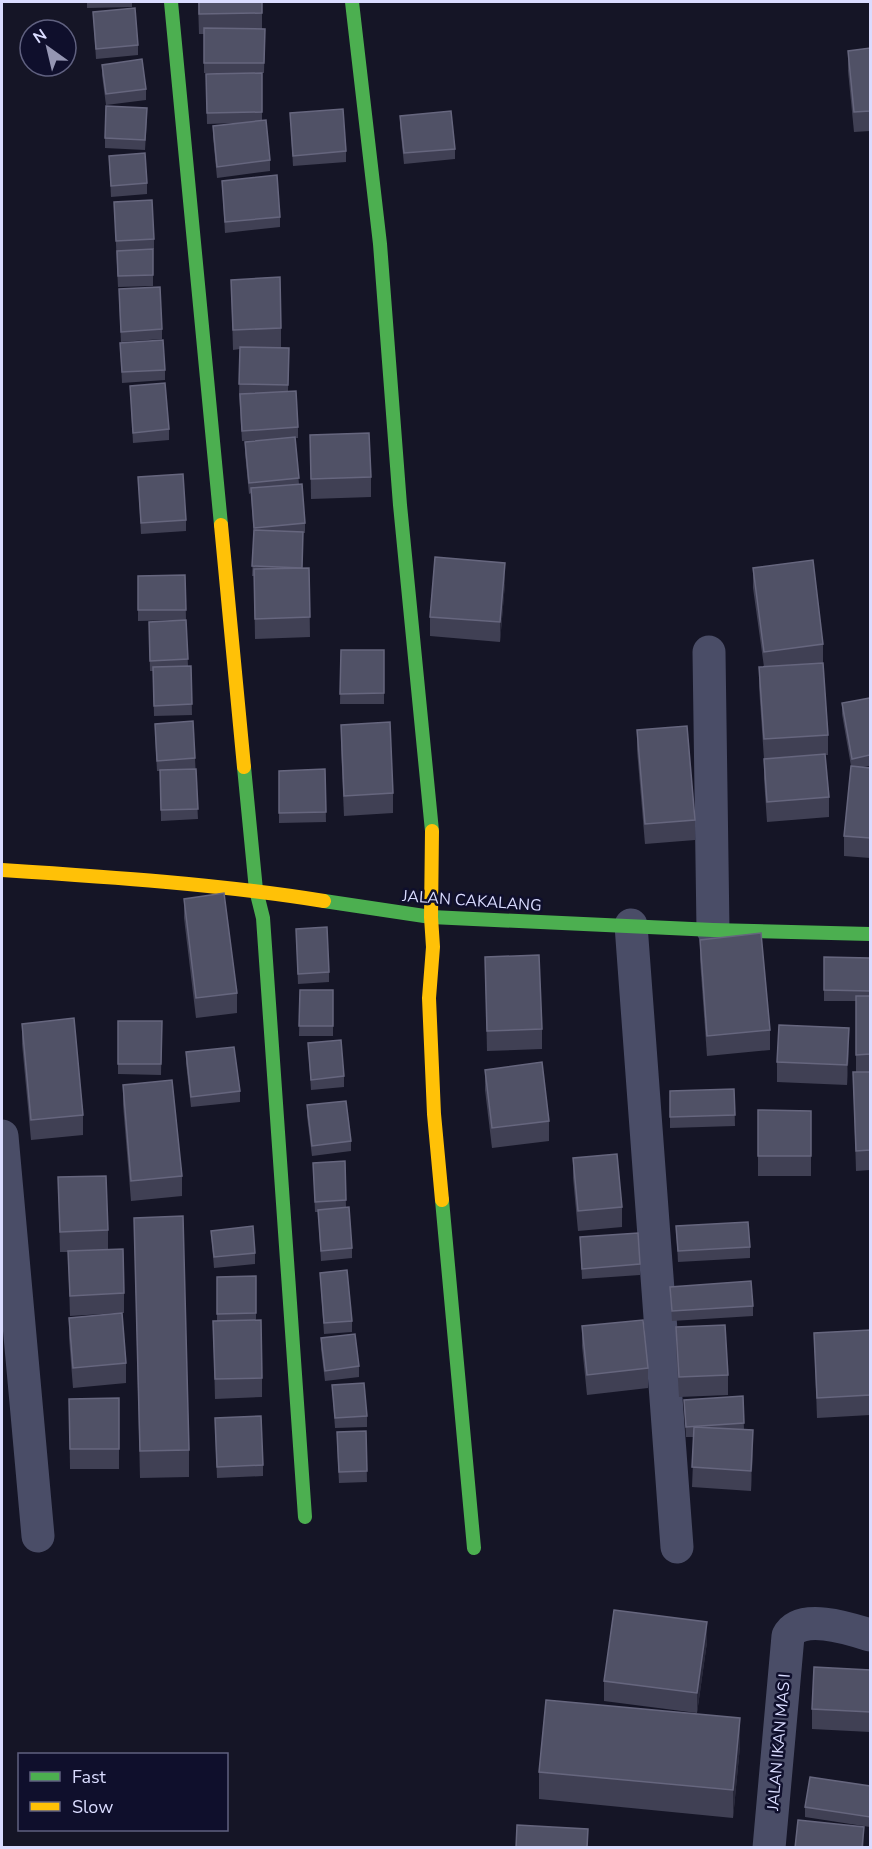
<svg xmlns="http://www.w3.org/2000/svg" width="872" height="1849" viewBox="0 0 872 1849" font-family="'Nunito Sans',sans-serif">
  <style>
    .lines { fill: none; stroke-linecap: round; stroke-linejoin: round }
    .street { stroke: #4a4d67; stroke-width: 33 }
    .fast { stroke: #4caf50; stroke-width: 14 }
    .slow { stroke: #ffc107; stroke-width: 14 }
    .wall { fill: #404054 }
    .shaded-wall { fill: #28283a }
    .building { fill: #505166; stroke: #66667e; stroke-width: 1.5 }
    .labels { text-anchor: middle; stroke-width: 5; stroke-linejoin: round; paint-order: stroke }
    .street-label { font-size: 16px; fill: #dadcff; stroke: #0f0f2c }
  </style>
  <rect width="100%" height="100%" fill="#151526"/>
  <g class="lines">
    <g class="street">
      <path d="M709,652L713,930"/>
      <path d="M631,925L677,1547"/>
      <path d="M2,1136L38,1536"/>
      <path d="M769,1848L788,1636C800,1612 851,1629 870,1635"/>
    </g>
    <g class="fast">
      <path d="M171,2L221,525"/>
      <path d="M352,2L380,244L400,505L432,831"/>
      <path d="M244,767L256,890L263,918L305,1517"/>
      <path d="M324,901L431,917L713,930L870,934"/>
      <path d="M442,1200L474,1548"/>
    </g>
    <g class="slow">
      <path d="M221,525L244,767"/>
      <path d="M432,831L431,917L433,947L429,998L434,1114L442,1200"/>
      <path d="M2,870C110,877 218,884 324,901"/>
    </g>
  </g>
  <g class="wall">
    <path d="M87,2H132V7L87,8Z"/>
    <path d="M198,2H262V29H265L264,73H262V120L270,160V171L217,178L213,137V126L238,123L207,124L206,74L219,73H204V34H199Z"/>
    <path d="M93,12L138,45V55L96,59Z"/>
    <path d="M870,48V131L854,132L848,71V51Z"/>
    <path d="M102,65L146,89V100L106,105L102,75Z"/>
    <path d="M290,113L346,151V162L293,166Z"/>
    <path d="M400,116L455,149V159L404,164L400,126Z"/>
    <path d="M147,118L145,150L105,148V138Z"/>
    <path d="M109,156L147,183V194L111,197Z"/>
    <path d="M222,181L280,217V227L225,233Z"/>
    <path d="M114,202L154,239V249H153V286L118,287Z"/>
    <path d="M231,280L281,328V348H289L288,391L298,427V438H295L299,484L305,523V533H303L302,568H309L310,637L255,639L254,576H252L254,538L251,493L249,494L245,453V442L268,440L242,441L239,394L240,349L233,350Z"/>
    <path d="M119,300L162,329V339L121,342Z"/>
    <path d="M120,343L165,370V380L122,383Z"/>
    <path d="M130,386L169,429V440L133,443Z"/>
    <path d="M310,435L371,477V497L311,499Z"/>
    <path d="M138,477L186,520V531L141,534Z"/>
    <path d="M753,568L823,644V663L828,735V755H825L829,797V817L767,822L764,779V759L759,687V667H764L753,588Z"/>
    <path d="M185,575L186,620L188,666H191L192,715L154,716L153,671H150L149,622L180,620L138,621V576Z"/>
    <path d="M505,583L500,642L430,636V617Z"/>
    <path d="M341,650H384V704H340Z"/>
    <path d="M870,698V766L862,767L870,768V858L844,856V836L851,766L842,714V703Z"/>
    <path d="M341,725L393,793V813L344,816L341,745Z"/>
    <path d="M637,730L695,820V840L645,844L637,750Z"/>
    <path d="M155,734L195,758L198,819L161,821L160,771H157Z"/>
    <path d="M325,769L326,822L279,823V771Z"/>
    <path d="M184,899L237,993V1013L196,1018L184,918Z"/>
    <path d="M296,929L329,972V982L298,984Z"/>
    <path d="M700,940L770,1030V1050L707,1056L700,960Z"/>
    <path d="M485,957L542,1029V1049L487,1051Z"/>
    <path d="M824,957L870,958V1170L856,1171L853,1072H856V1001H824Z"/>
    <path d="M300,990H333V1036H299Z"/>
    <path d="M118,1021H162L161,1075L118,1074Z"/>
    <path d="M22,1024L83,1115V1135L31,1140L22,1044Z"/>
    <path d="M308,1043L344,1076V1087L311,1090Z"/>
    <path d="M849,1048L847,1085L777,1082V1062Z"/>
    <path d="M186,1052L240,1091V1102L191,1107L186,1063Z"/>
    <path d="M485,1070L549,1121V1141L492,1148L485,1090Z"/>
    <path d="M123,1085L182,1176V1196L131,1201L123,1105Z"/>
    <path d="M734,1089L735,1126L670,1128V1091Z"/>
    <path d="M307,1105L351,1141V1151L312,1156L307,1116Z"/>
    <path d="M758,1110L811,1111V1176H758Z"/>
    <path d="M573,1158L622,1207V1227L578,1231L573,1178Z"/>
    <path d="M345,1161L346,1208L352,1248V1258L321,1261L318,1212H315L313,1163Z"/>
    <path d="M58,1177L108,1230V1249L124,1293V1313H122L126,1363V1383L73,1388L69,1338V1318L119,1313L70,1316L68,1252H60Z"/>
    <path d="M134,1218L189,1450V1477L140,1478Z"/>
    <path d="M676,1226L750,1247V1258L678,1262Z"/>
    <path d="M211,1231L255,1253V1264L214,1268Z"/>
    <path d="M580,1237L640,1264V1275L582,1279Z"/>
    <path d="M320,1273L352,1321V1332L324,1334Z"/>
    <path d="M256,1276V1320L262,1378V1397L215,1399L213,1321H217V1277Z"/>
    <path d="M670,1287L753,1306V1316L672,1321Z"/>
    <path d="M582,1326L648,1368V1388L587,1395L582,1346Z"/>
    <path d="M676,1327L728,1375V1395L679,1397L676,1347Z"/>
    <path d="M870,1330V1415L817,1418L814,1333Z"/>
    <path d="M321,1338L359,1366V1377L325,1381L321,1349Z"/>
    <path d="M332,1385L367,1416V1427L335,1428Z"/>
    <path d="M743,1396L744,1430L753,1450L751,1491L692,1487L694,1437H686L684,1400Z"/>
    <path d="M119,1398V1469H70L69,1399Z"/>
    <path d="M215,1428L263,1465V1476L217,1478Z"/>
    <path d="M366,1431L367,1482L339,1483L337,1443Z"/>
    <path d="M707,1642L697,1713L604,1701V1681Z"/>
    <path d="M870,1670V1732L812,1729V1709Z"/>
    <path d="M740,1746L733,1818L539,1799V1772Z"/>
    <path d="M870,1786V1827L805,1817V1807Z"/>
  </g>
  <g class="shaded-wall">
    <path d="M505,563V583L500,642V622Z"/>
    <path d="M849,1028V1048L847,1085V1065Z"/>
    <path d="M753,1430V1450L751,1491V1471Z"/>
    <path d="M707,1622V1642L697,1713V1693Z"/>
    <path d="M740,1718V1746L733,1818V1790Z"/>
    <path d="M864,1827V1848H862Z"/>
  </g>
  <g class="building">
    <path d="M199,2H262V13L199,14Z"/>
    <path d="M135,8L138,45L96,49L93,12Z"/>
    <path d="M204,28L265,29L264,63H204Z"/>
    <path d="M870,48V111L854,112L848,51Z"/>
    <path d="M142,59L146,89L106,94L102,65Z"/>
    <path d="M262,73V112L207,113L206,74Z"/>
    <path d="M106,106L147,108L145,140L105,138Z"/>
    <path d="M343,109L346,151L293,156L290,113Z"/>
    <path d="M451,111L455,149L404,153L400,116Z"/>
    <path d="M266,120L270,160L217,167L213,126Z"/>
    <path d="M145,153L147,183L111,186L109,156Z"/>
    <path d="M277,175L280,217L225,222L222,181Z"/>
    <path d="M152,200L154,239L116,241L114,202Z"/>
    <path d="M153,249V275L118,276L117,251Z"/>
    <path d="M280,277L281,328L233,330L231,280Z"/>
    <path d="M160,287L162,329L121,332L119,289Z"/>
    <path d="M163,340L165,370L122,372L120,343Z"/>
    <path d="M240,347L289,348L288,385L239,384Z"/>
    <path d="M165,383L169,429L133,433L130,386Z"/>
    <path d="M296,391L298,427L242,431L240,394Z"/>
    <path d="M369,433L371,477L311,479L310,435Z"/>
    <path d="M295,437L299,478L249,483L245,442Z"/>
    <path d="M183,474L186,520L141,523L138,477Z"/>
    <path d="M302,484L305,523L254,528L251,488Z"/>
    <path d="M254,530L303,532L302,568L252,566Z"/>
    <path d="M435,557L505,563L500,622L430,617Z"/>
    <path d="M813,560L823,644L764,652L753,568Z"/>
    <path d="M309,568L310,617L255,619L254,569Z"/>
    <path d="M185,575L186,610H138V576Z"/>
    <path d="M186,620L188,659L150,661L149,622Z"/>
    <path d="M341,650H384V693L340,694Z"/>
    <path d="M823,663L828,735L764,739L759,667Z"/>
    <path d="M191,666L192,704L154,706L153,667Z"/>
    <path d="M870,698V755L852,759L842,703Z"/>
    <path d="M193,721L195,758L157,761L155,724Z"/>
    <path d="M390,722L393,793L344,796L341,725Z"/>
    <path d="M687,726L695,820L645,824L637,730Z"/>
    <path d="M825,754L829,797L767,802L764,759Z"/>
    <path d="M851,766L870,768V838L844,836Z"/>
    <path d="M196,769L198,809L161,810L160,770Z"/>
    <path d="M325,769L326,812L279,813V771Z"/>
    <path d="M224,893L237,993L196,998L184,899Z"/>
    <path d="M327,927L329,972L298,974L296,929Z"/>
    <path d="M761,933L770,1030L707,1036L700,940Z"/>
    <path d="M539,955L542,1029L487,1031L485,957Z"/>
    <path d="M824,957L870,958V991L824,990Z"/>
    <path d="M300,990H333V1026H299Z"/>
    <path d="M856,996H870V1054L856,1055Z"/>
    <path d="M74,1018L83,1115L31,1120L22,1024Z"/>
    <path d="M118,1021H162L161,1064H118Z"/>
    <path d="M779,1025L849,1028L847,1065L777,1062Z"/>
    <path d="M341,1040L344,1076L311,1080L308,1043Z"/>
    <path d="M234,1047L240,1091L191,1097L186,1052Z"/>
    <path d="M542,1062L549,1121L492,1128L485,1070Z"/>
    <path d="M853,1072H870V1150L856,1151Z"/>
    <path d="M172,1080L182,1176L131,1181L123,1085Z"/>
    <path d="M734,1089L735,1115L670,1117V1091Z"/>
    <path d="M346,1101L351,1141L312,1146L307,1105Z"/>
    <path d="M758,1110L811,1111V1156H758Z"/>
    <path d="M617,1154L622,1207L578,1211L573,1158Z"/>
    <path d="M345,1161L346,1200L315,1202L313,1163Z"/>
    <path d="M106,1176L108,1230L60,1232L58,1177Z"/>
    <path d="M349,1207L352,1248L321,1251L318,1210Z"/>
    <path d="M183,1216L189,1450L140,1451L134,1218Z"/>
    <path d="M748,1222L750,1247L678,1251L676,1226Z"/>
    <path d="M253,1226L255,1253L214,1257L211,1231Z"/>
    <path d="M638,1233L640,1264L582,1269L580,1237Z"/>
    <path d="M123,1249L124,1293L70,1296L68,1251Z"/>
    <path d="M347,1270L352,1321L324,1323L320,1273Z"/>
    <path d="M256,1276V1313L217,1314V1277Z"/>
    <path d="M751,1281L753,1306L672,1311L670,1287Z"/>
    <path d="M122,1313L126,1363L73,1368L69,1318Z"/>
    <path d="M261,1320L262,1378L215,1379L213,1321Z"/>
    <path d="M643,1320L648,1368L587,1375L582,1326Z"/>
    <path d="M725,1325L728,1375L679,1377L676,1327Z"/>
    <path d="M870,1330V1395L817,1398L814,1333Z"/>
    <path d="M355,1334L359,1366L325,1371L321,1338Z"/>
    <path d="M364,1383L367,1416L335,1418L332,1385Z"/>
    <path d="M743,1396L744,1423L686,1427L684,1400Z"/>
    <path d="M119,1398V1449H70L69,1399Z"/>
    <path d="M261,1416L263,1465L217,1467L215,1418Z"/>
    <path d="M694,1427L753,1430L751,1471L692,1467Z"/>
    <path d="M366,1431L367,1471L339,1472L337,1432Z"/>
    <path d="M614,1610L707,1622L697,1693L604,1681Z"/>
    <path d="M814,1667L870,1670V1712L812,1709Z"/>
    <path d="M546,1700L740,1718L733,1790L539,1772Z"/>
    <path d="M810,1777L870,1786V1817L805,1807Z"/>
    <path d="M798,1820L864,1827L862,1848H795Z"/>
    <path d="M517,1825L588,1829L587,1848H516Z"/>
  </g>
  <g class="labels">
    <g class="street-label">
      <text transform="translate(472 900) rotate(4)" y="6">JALAN CAKALANG</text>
      <text transform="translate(778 1742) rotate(-85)" y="6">JALAN IKAN MAS I</text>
    </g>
  </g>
  <rect width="872" height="1849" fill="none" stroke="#dadcff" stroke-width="6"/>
  <rect x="18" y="1753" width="210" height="78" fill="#0f0f2c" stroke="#606180" stroke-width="1.5"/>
  <rect x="30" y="1772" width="30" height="9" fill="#4caf50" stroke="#606180" stroke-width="1.5"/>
  <text x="72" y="1783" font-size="18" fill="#dadcff">Fast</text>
  <rect x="30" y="1802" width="30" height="9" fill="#ffc107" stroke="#606180" stroke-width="1.5"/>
  <text x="72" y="1813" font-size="18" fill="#dadcff">Slow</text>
  <g transform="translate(48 48) rotate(326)"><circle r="28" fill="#0f0f2c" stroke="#606180" stroke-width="1.5"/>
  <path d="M0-4.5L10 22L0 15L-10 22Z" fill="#9596b3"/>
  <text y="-9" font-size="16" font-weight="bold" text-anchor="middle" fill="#dadcff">N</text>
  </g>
</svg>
